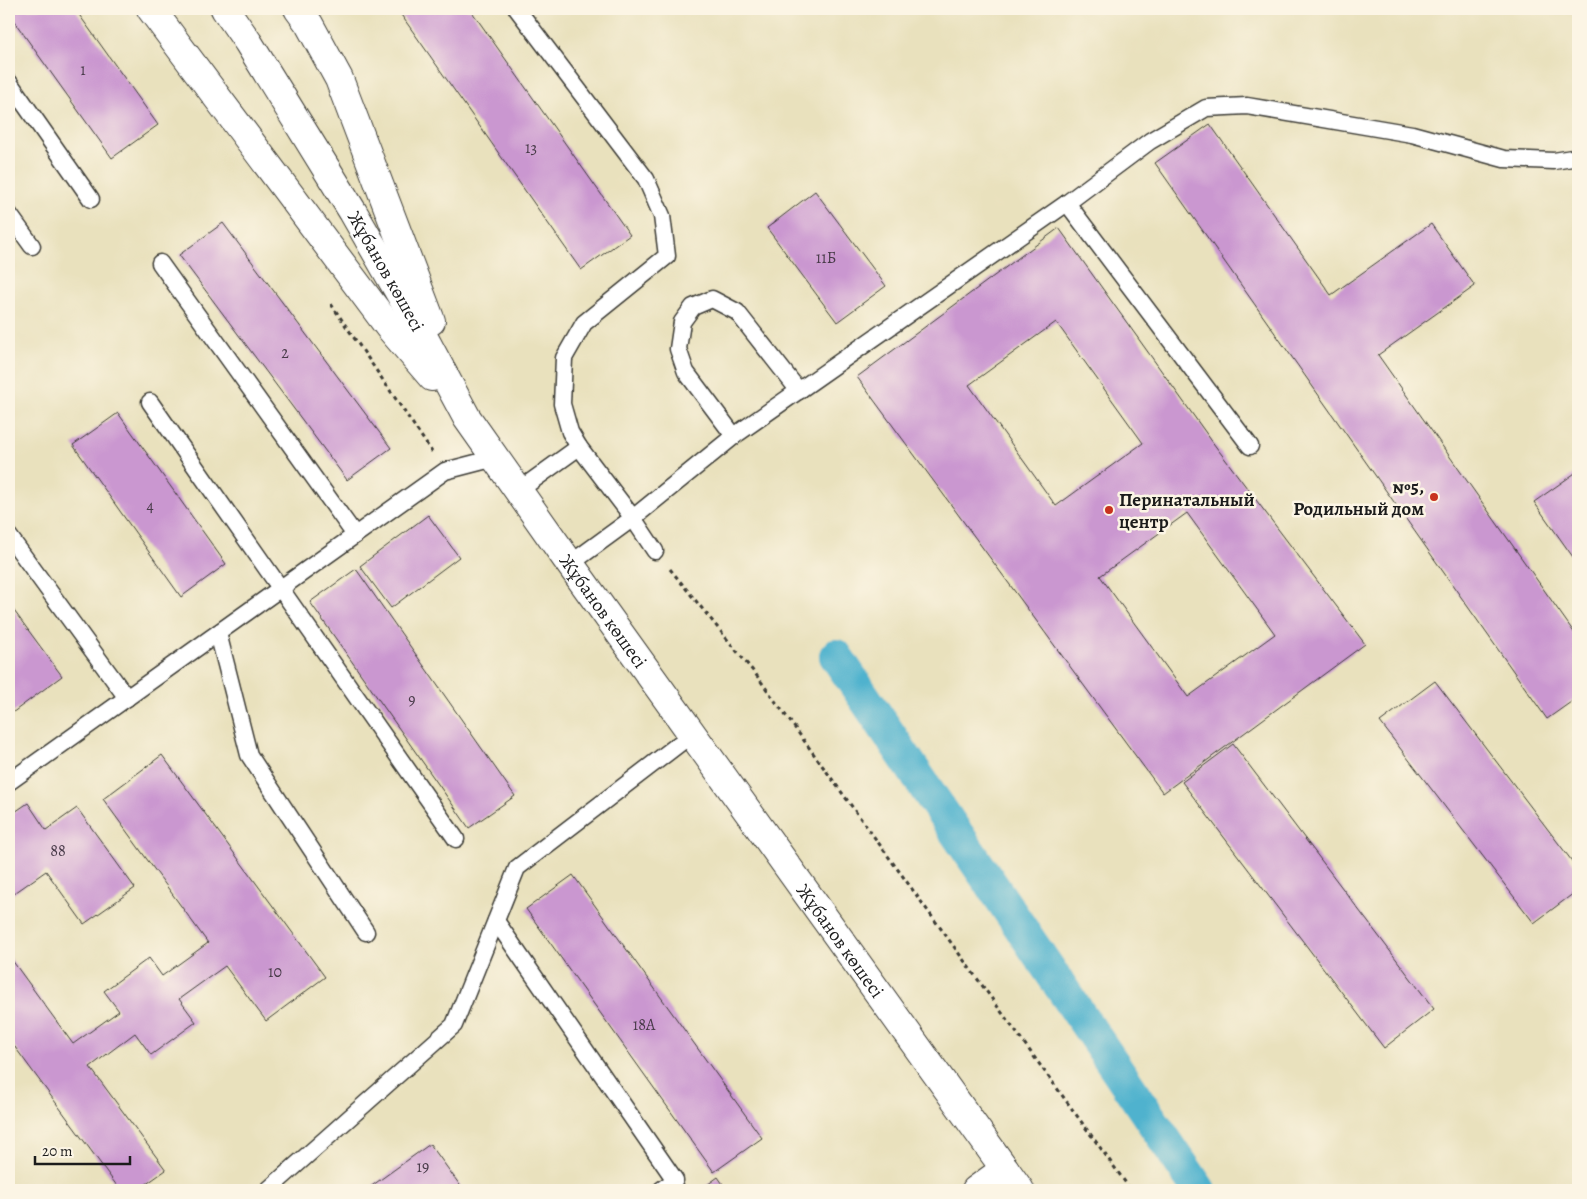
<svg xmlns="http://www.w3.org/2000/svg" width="1587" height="1199" viewBox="0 0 1587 1199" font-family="Alegreya,serif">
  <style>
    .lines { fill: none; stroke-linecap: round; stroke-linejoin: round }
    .canal { stroke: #4fb2ce; stroke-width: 34 }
    .building { fill: #ca97d0; fill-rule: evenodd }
    .service-casing { stroke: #3b3a34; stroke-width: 19 }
    .minor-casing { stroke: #3b3a34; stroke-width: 30 }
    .secondary-casing { stroke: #3b3a34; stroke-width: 30 }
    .path { stroke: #3b3a34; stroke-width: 3; stroke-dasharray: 4 4; stroke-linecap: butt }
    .service { stroke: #fff; stroke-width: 16 }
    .minor { stroke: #fff; stroke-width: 28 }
    .secondary { stroke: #fff; stroke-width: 28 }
    .poi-dot { fill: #c8321e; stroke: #fcf5e5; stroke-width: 2 }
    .labels { text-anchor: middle; stroke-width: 5; stroke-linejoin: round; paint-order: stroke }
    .number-label { font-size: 16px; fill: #483b49 }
    .street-label { font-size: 19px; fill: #1c1c1c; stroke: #fcf5e5 }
    .poi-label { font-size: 19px; font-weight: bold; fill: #1c1c1c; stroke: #fcf5e5; text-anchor: end }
  </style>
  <rect width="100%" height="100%" fill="#fcf5e5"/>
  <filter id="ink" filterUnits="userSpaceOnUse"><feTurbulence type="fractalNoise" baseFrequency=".02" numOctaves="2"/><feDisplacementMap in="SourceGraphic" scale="10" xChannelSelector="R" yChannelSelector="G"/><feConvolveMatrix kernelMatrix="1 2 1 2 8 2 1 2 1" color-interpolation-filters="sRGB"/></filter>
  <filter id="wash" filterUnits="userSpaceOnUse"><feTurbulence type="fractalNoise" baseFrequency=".0096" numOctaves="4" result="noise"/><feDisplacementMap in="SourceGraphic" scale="20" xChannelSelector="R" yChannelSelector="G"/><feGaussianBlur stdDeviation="1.12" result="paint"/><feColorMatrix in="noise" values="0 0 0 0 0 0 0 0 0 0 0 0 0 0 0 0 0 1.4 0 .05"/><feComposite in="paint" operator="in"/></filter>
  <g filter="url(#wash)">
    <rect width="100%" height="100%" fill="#e9e1bd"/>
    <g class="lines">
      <path class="canal" d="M836,656L1199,1190"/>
    </g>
    <g id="blocks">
      <g class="building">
        <path d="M9,9H75L158,125L112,158L9,14Z"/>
        <path d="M397,9H470L630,235L581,270Z"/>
        <path d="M1210,124L1331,295L1431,224L1475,286L1378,355L1578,638V697L1547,719L1155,163Z"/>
        <path d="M815,191L886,286L837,322L767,228Z"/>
        <path d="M223,223L391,448L347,480L179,255Z"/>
        <path d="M1059,228L1216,447L1365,644L1163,793L857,377ZM1056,322L1143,443L1056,506L969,385ZM1187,513L1275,634L1188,697L1100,576Z"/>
        <path d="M118,413L226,564L181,597L73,445Z"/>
        <path d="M1578,471V564L1534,502Z"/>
        <path d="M428,515L459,557L391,608L360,566Z"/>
        <path d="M356,569L515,796L469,828L310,602Z"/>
        <path d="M9,604L62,676L12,713L9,708Z"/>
        <path d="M1435,681L1578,869V890L1534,923L1380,722Z"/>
        <path d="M1233,744L1434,1009L1384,1048L1182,782Z"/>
        <path d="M162,755L325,977L266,1021L225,966L179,999L196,1022L151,1055L135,1033L90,1067L166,1170L138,1190H120L9,1039V956L73,1044L119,1011L104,991L149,958L162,976L208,943L103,799Z"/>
        <path d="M28,803L46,830L77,808L135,888L84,924L46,871L9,897V816Z"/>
        <path d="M573,875L762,1138L714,1172L526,909Z"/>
        <path d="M430,1144L462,1188L458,1190H366Z"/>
        <path d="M718,1177L727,1190H700Z"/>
      </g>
    </g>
  </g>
  <g filter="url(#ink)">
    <use href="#blocks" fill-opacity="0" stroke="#3b3a34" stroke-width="1"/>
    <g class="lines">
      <g class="service-casing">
        <g id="service">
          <path d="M517,9L646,179L662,216L667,256L584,323L564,358L562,404L570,432L579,447L633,518L655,551"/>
          <path d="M9,82L91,199"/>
          <path d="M1067,203L1250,446"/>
          <path d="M9,214L32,246"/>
          <path d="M160,263L355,535"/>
          <path d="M150,402L456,839"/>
          <path d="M734,436L686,372L678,349L682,322L693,307L712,299L737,312L799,391"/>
          <path d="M518,491L579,447"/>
          <path d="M9,536L127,698"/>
          <path d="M570,564L633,518L734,436L1067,203L1150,141L1206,108L1247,106L1412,134L1504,159L1554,161L1578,157"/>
          <path d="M218,633L249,755L366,932"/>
          <path d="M9,782L445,471L495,458"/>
          <path d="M496,921L675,1180L661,1190"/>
          <path d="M268,1190L454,1025L517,868L692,734"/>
        </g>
      </g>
      <g class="minor-casing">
        <path id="minor" d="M976,1190L1005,1169"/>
      </g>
      <g class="secondary-casing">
        <g id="secondary">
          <path d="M151,9L389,327L432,377"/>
          <path id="s1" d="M225,9L248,42L353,212L407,306L467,418L570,564L1020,1190"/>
          <path d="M298,9L309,24L339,79L431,321"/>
        </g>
      </g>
      <g class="path">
        <path d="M331,304L432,452"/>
        <path d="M670,569L757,676L1131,1190"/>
      </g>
      <use href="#service" class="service"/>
      <use href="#minor" class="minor"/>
      <use href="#secondary" class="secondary"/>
    </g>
  </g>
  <g class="poi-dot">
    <circle cx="1434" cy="497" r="5"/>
    <circle cx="1109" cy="510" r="5"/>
  </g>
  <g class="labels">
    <g class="number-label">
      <text x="83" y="75">1</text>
      <text x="531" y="153">13</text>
      <text x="826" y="263">11Б</text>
      <text x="285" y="358">2</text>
      <text x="150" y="511">4</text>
      <text x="412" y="705">9</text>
      <text x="58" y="856">88</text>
      <text x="275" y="977">10</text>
      <text x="644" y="1030">18А</text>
      <text x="423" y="1172">19</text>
    </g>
    <g class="street-label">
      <text dy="7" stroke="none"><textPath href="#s1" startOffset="308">Жұбанов көшесі</textPath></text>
      <text dy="7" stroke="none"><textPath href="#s1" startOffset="712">Жұбанов көшесі</textPath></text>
      <text dy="7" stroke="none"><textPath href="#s1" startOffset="1118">Жұбанов көшесі</textPath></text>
    </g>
    <g class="poi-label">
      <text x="1424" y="493">№5,<tspan x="1424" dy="22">Родильный дом</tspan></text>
      <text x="1119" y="506" text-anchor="start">Перинатальный<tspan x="1119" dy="22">центр</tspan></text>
    </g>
  </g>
  <rect width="1587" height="1199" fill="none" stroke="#fcf5e5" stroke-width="30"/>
  <path d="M35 1156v8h95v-8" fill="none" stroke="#1c1c1c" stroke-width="2.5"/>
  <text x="42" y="1156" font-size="15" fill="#1c1c1c" stroke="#fcf5e5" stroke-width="4" paint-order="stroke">20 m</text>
</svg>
